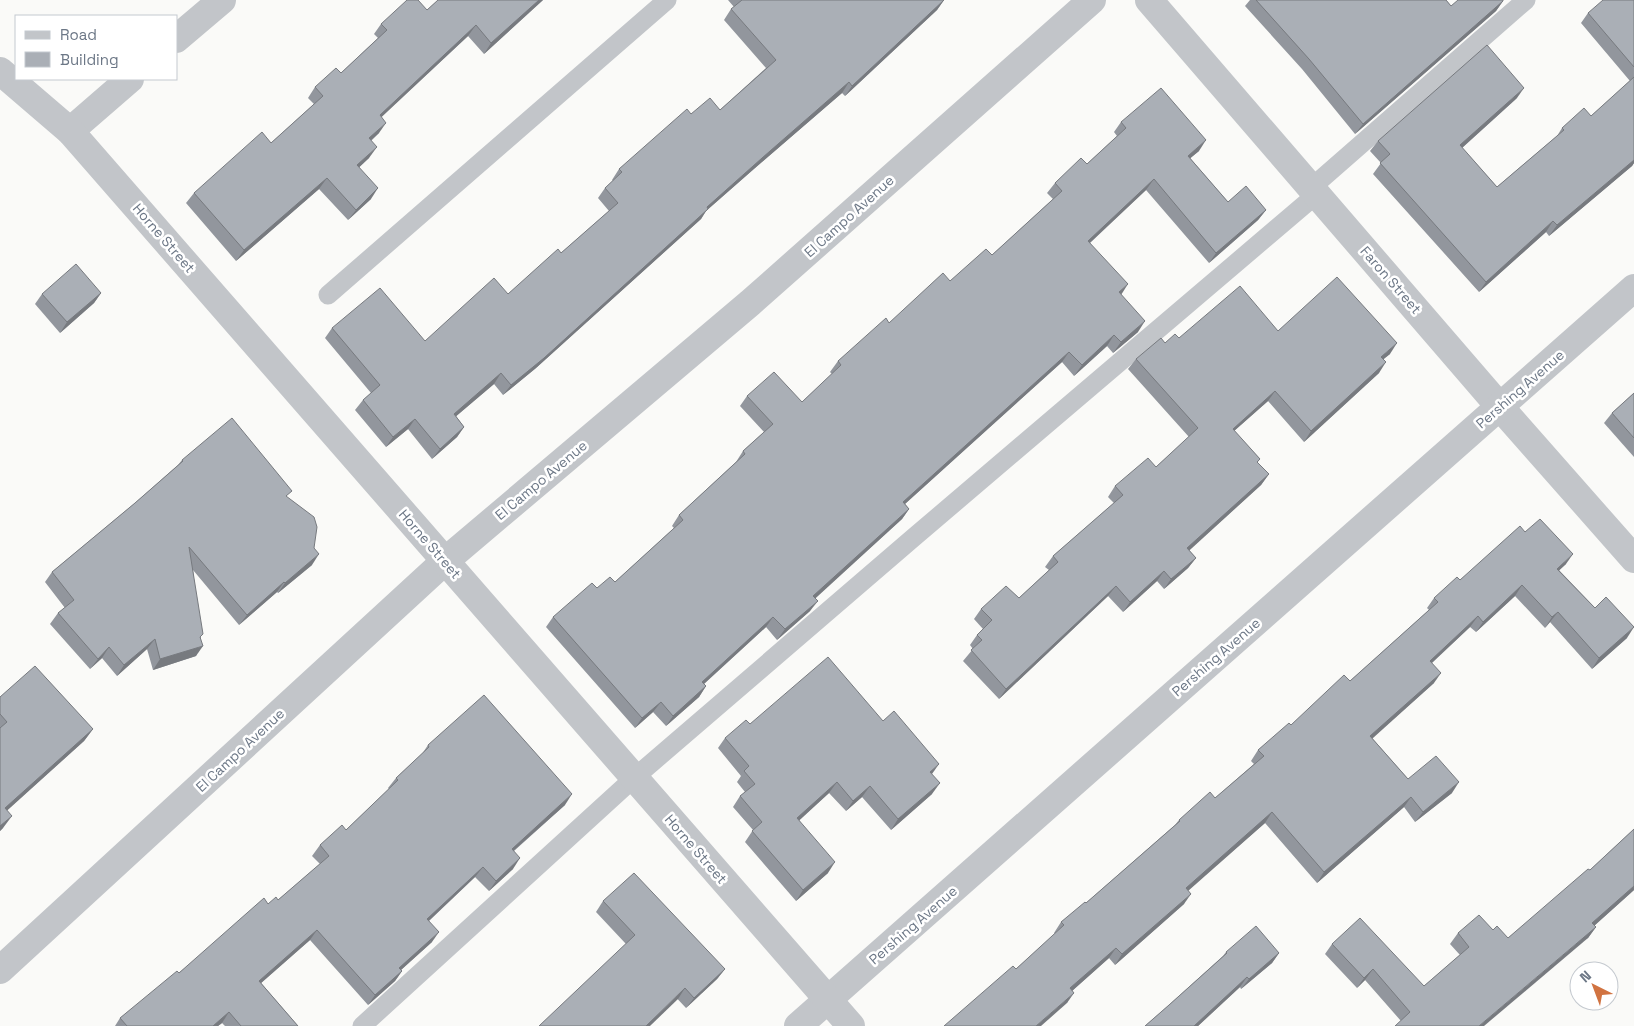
<svg xmlns="http://www.w3.org/2000/svg" width="1634" height="1026" viewBox="0 0 1634 1026" font-family="'Space Grotesk',sans-serif">
  <style>
    .lines { fill: none; stroke-linecap: round; stroke-linejoin: round }
    .service { stroke: #c2c5c9; stroke-width: 19 }
    .minor { stroke: #c2c5c9; stroke-width: 28 }
    .tertiary { stroke: #c2c5c9; stroke-width: 28 }
    .wall { fill: #92969d }
    .shaded-wall { fill: #777a7f }
    .building { fill: #aaafb6; stroke: #777a7f }
    .labels { text-anchor: middle; stroke-width: 5; stroke-linejoin: round; paint-order: stroke }
    .street-label { font-size: 14px; fill: #6c7786; stroke: #fff }
  </style>
  <rect width="100%" height="100%" fill="#fafaf8"/>
  <g class="lines">
    <g class="service">
      <path d="M1311,188L1526,0"/>
      <path d="M328,295L667,0"/>
      <path d="M362,1026L634,778L913,538L1317,194"/>
    </g>
    <g class="minor">
      <path d="M1149,0L1500,407L1634,559"/>
      <path d="M176,39L222,0"/>
      <path d="M70,131L130,79"/>
      <path d="M0,970L445,561L750,303L1092,0"/>
      <path d="M798,1026L1634,288"/>
    </g>
    <path class="tertiary" d="M0,71L70,131L851,1026"/>
  </g>
  <g class="wall">
    <path d="M438,0H543L484,54L468,36L381,117L379,133L371,141L369,158L359,167L371,199L348,220L319,189L236,261L186,203L194,193L271,143L314,104L308,98L315,87L341,73L378,38L374,34L381,24L427,10Z"/>
    <path d="M728,0H944L937,10L845,96L842,93L755,168L706,211L701,219L536,368L503,395L494,384L456,416L464,427L457,437L432,459L408,429L386,447L355,410L363,400L371,393L325,338L332,328L425,341L508,294L561,253L609,211L598,198L605,188L613,181L612,180L619,169L691,114L720,110L766,68L724,20L731,9L734,7Z"/>
    <path d="M1250,0H1446L1451,6L1503,1L1496,11L1355,134L1302,69L1245,6Z"/>
    <path d="M1634,0V163L1632,166L1549,236L1546,232L1479,292L1373,174L1381,163L1370,151L1378,141L1517,98L1462,148L1497,187L1557,136L1562,128L1591,116L1630,81L1581,23L1588,13Z"/>
    <path d="M1121,122L1199,151L1190,158L1228,202L1266,210L1258,220L1209,263L1146,190L1090,243L1121,294L1138,332L1113,353L1107,346L1074,376L1062,362L905,504L909,509L902,519L815,598L810,611L777,640L766,627L704,684L706,686L699,697L666,726L653,712L635,728L546,627L553,617L597,588L615,582L674,528L672,526L679,515L736,462L743,451L764,432L740,406L747,396L802,402L832,374L830,372L838,361L889,323L950,281L992,255L1053,199L1047,193L1055,183L1087,164L1117,136L1114,132Z"/>
    <path d="M101,293L94,303L60,333L35,304L42,294Z"/>
    <path d="M1278,331L1390,354L1383,359L1379,373L1304,442L1268,401L1234,431L1260,459L1257,463L1269,474L1261,485L1189,550L1196,558L1188,568L1164,589L1157,581L1123,612L1108,596L999,699L963,661L973,649L970,645L977,635L983,629L974,619L981,609L1019,598L1049,570L1045,567L1053,556L1114,503L1108,497L1115,486L1156,467L1189,437L1128,369L1136,359L1165,343L1179,338Z"/>
    <path d="M1634,393V457L1604,423L1612,413Z"/>
    <path d="M182,460L288,498L312,565L278,593L277,592L239,625L193,570L201,638L196,656L153,670L147,649L117,676L102,658L90,669L50,624L58,613L65,608L45,582L52,572L135,503L178,465Z"/>
    <path d="M1525,532L1566,564L1559,570L1595,608L1627,638L1592,669L1550,622L1545,628L1515,596L1476,632L1470,627L1432,663L1434,683L1372,738L1408,779L1452,793L1415,822L1404,807L1317,883L1265,823L1188,890L1184,904L1115,965L1109,958L1072,991L1067,1003L1016,969L1055,934L1054,933L1061,922L1086,903L1175,825L1179,820L1215,798L1254,764L1251,761L1258,750L1291,725L1350,681L1429,610L1427,608L1434,598L1460,580Z"/>
    <path d="M0,697L93,729L84,741L7,810L3,828L0,831Z"/>
    <path d="M883,721L932,774V794L891,830L862,797L846,811L829,793L799,820L828,873L796,901L745,842L753,830L733,807L740,796L745,792L737,782L741,776L718,748L725,738L750,724Z"/>
    <path d="M428,745L565,805L514,851L513,869L489,891L475,877L429,921L432,942L401,970L402,971L395,981L368,1005L310,940L261,983L298,1026H225L222,1023L218,1026H115L120,1018L268,904L278,900L320,864L312,856L320,845L346,830L389,789L388,788L396,778L422,754Z"/>
    <path d="M1634,829V890L1594,926L1596,927L1588,938L1401,1021L1365,980L1357,988L1325,954L1332,944L1424,986L1460,955L1450,944L1458,933L1493,930L1508,938L1590,870Z"/>
    <path d="M603,901L725,969L717,979L686,1008L596,912Z"/>
    <path d="M1226,952L1279,953L1272,963L1241,989L1240,987L1198,1026H1145L1169,1005L1223,956Z"/>
  </g>
  <g class="shaded-wall">
    <path d="M539,0H543L484,54L491,43Z"/>
    <path d="M944,0L937,10L845,96L852,86Z"/>
    <path d="M1503,1L1496,11L1355,134L1363,124Z"/>
    <path d="M476,25L468,36L372,126L380,115Z"/>
    <path d="M849,82L842,93L755,168L706,211L701,219L536,368L503,395L511,385L707,207L762,158Z"/>
    <path d="M1524,88L1517,98L1453,156L1460,145Z"/>
    <path d="M386,123L379,133L361,149L369,138Z"/>
    <path d="M1206,140L1199,151L1181,166L1188,156Z"/>
    <path d="M377,147L369,158L350,176L357,165Z"/>
    <path d="M1634,160V163L1632,166L1549,236L1557,225Z"/>
    <path d="M327,178L319,189L236,261L244,250Z"/>
    <path d="M1154,179L1146,190L1081,251L1088,241Z"/>
    <path d="M378,188L371,199L348,220L356,210Z"/>
    <path d="M1266,210L1258,220L1209,263L1216,253Z"/>
    <path d="M1553,221L1546,232L1479,292L1486,282Z"/>
    <path d="M1128,284L1121,295L1119,292Z"/>
    <path d="M101,293L94,303L60,333L67,322Z"/>
    <path d="M1145,321L1138,332L1113,353L1121,342Z"/>
    <path d="M1114,335L1107,346L1074,376L1082,365Z"/>
    <path d="M1397,343L1390,354L1374,367L1381,357Z"/>
    <path d="M1069,352L1062,362L896,512L903,502Z"/>
    <path d="M1386,362L1379,373L1304,442L1311,431Z"/>
    <path d="M501,373L494,384L447,424L454,414Z"/>
    <path d="M1275,391L1268,401L1225,439L1233,429Z"/>
    <path d="M415,419L408,429L386,447L393,437Z"/>
    <path d="M464,427L457,437L432,459L440,449Z"/>
    <path d="M1269,474L1261,485L1180,559L1187,548Z"/>
    <path d="M909,509L902,519L806,607L813,596Z"/>
    <path d="M319,554L312,565L278,593L285,583Z"/>
    <path d="M1573,554L1566,564L1550,579L1557,569Z"/>
    <path d="M1196,558L1188,568L1164,589L1171,579Z"/>
    <path d="M1164,571L1157,581L1123,612L1130,602Z"/>
    <path d="M284,582L277,592L239,625L247,615Z"/>
    <path d="M1522,585L1515,596L1476,632L1483,622Z"/>
    <path d="M1116,586L1108,596L999,699L1006,689Z"/>
    <path d="M818,601L810,611L777,640L785,629Z"/>
    <path d="M1558,612L1550,622L1545,628L1552,617Z"/>
    <path d="M1478,616L1470,627L1423,671L1430,661Z"/>
    <path d="M773,617L766,627L695,692L702,682Z"/>
    <path d="M1634,627L1627,638L1592,669L1599,658Z"/>
    <path d="M155,639L147,649L117,676L124,665Z"/>
    <path d="M203,646L196,656L153,670L160,659Z"/>
    <path d="M109,647L102,658L90,669L98,659Z"/>
    <path d="M1441,673L1434,683L1363,747L1370,736Z"/>
    <path d="M706,686L699,697L666,726L673,716Z"/>
    <path d="M661,702L653,712L635,728L642,718Z"/>
    <path d="M93,729L84,741L0,817L5,808Z"/>
    <path d="M939,764L932,774L930,772Z"/>
    <path d="M837,782L829,793L790,829L797,818Z"/>
    <path d="M1459,782L1452,793L1415,822L1423,812Z"/>
    <path d="M940,783L932,794L891,830L898,819Z"/>
    <path d="M870,786L862,797L846,811L853,801Z"/>
    <path d="M572,794L565,805L504,859L512,849Z"/>
    <path d="M1411,797L1404,807L1317,883L1324,872Z"/>
    <path d="M1272,812L1265,823L1179,899L1186,888Z"/>
    <path d="M12,816L3,828L0,831V826Z"/>
    <path d="M520,858L513,869L489,891L496,881Z"/>
    <path d="M835,862L828,873L796,901L803,890Z"/>
    <path d="M483,867L475,877L420,929L427,919Z"/>
    <path d="M1634,886V890L1585,934L1592,923Z"/>
    <path d="M1191,894L1184,904L1115,965L1122,954Z"/>
    <path d="M1596,927L1588,938L1484,1026H1479Z"/>
    <path d="M317,930L310,940L252,991L259,981Z"/>
    <path d="M439,932L432,942L392,978L399,968Z"/>
    <path d="M1116,948L1109,958L1063,999L1070,988Z"/>
    <path d="M1279,953L1272,963L1241,989L1249,979Z"/>
    <path d="M725,969L717,979L686,1008L694,998Z"/>
    <path d="M1373,969L1365,980L1357,988L1364,978Z"/>
    <path d="M402,971L395,981L368,1005L375,995Z"/>
    <path d="M1247,977L1240,987L1198,1026H1194Z"/>
    <path d="M685,988L678,999L650,1026H646Z"/>
    <path d="M1074,993L1067,1003L1041,1026H1036Z"/>
    <path d="M229,1012L222,1023L218,1026H213Z"/>
  </g>
  <g class="building">
    <path d="M407,0H418L427,10L438,0H539L491,43L476,25L380,115L386,123L369,138L377,147L357,165L378,188L356,210L327,178L244,250L194,193L262,132L271,143L323,96L315,87L336,68L341,73L387,30L381,24Z"/>
    <path d="M742,0H944L852,86L849,82L762,158L707,207L708,209L544,358L511,385L501,373L454,414L464,427L440,449L415,419L393,437L363,400L380,385L332,328L380,288L425,341L494,278L508,294L558,249L561,253L618,203L605,188L622,172L619,169L687,109L691,114L710,98L720,110L776,60L731,9Z"/>
    <path d="M1256,0H1446L1451,6L1458,0H1503V1L1363,124L1309,59Z"/>
    <path d="M1603,0H1634V67L1588,13Z"/>
    <path d="M1487,45L1524,88L1460,145L1497,187L1564,130L1562,128L1584,108L1591,116L1634,77V160L1557,225L1553,221L1486,282L1380,163L1390,154L1378,141Z"/>
    <path d="M1161,88L1206,140L1188,156L1228,202L1246,186L1266,210L1216,253L1154,179L1088,241L1128,284L1119,292L1145,321L1121,342L1114,335L1082,365L1069,352L903,502L909,509L813,596L818,601L785,629L773,617L702,682L706,686L673,716L661,702L642,718L553,617L592,583L597,588L610,577L615,582L683,520L679,515L745,454L743,451L773,424L747,396L774,372L802,402L841,365L838,361L886,318L889,323L943,273L950,281L986,249L992,255L1062,191L1055,183L1081,158L1087,164L1126,128L1121,122Z"/>
    <path d="M76,264L101,293L67,322L42,294Z"/>
    <path d="M1337,277L1397,343L1381,357L1386,362L1311,431L1275,391L1233,429L1260,459L1257,462L1269,474L1187,548L1196,558L1171,579L1164,571L1130,602L1116,586L1006,689L971,650L982,640L977,635L992,620L981,609L1006,586L1019,598L1058,562L1053,556L1123,495L1115,486L1148,458L1156,467L1198,428L1136,359L1161,338L1165,343L1175,334L1179,338L1240,286L1278,331Z"/>
    <path d="M1634,393V438L1612,413Z"/>
    <path d="M232,418L292,491L286,496L314,517L317,527L314,548L319,554L285,583L284,582L247,615L189,547L203,634L200,637L203,646L160,659L155,639L124,665L109,647L98,659L58,613L74,600L52,572L135,503L183,461L182,460Z"/>
    <path d="M1540,519L1573,554L1557,569L1595,608L1606,597L1634,627L1599,658L1558,612L1552,617L1522,585L1483,622L1478,616L1430,661L1441,673L1370,736L1408,779L1436,756L1459,782L1423,812L1411,797L1324,872L1272,812L1186,888L1191,894L1122,954L1116,948L1070,988L1074,993L1036,1026H944L1013,966L1016,969L1064,925L1061,922L1085,902L1086,903L1180,821L1179,820L1210,792L1215,798L1264,756L1258,750L1289,723L1291,725L1344,675L1350,681L1438,602L1434,598L1457,577L1460,580L1520,526L1525,532Z"/>
    <path d="M828,657L883,721L894,711L939,764L930,772L940,783L898,819L870,786L853,801L837,782L797,818L835,862L803,890L752,831L762,822L740,796L755,784L744,771L749,766L725,738L746,720L750,724Z"/>
    <path d="M35,666L93,729L5,808L12,816L0,826V728L7,722L0,714V697Z"/>
    <path d="M484,695L572,794L512,849L520,858L496,881L483,867L427,919L439,932L399,968L402,971L375,995L317,930L259,981L298,1026H241L229,1012L213,1026H127L120,1018L177,971L179,973L264,898L268,904L276,897L278,900L329,856L320,845L342,825L346,830L398,780L396,778L429,747L428,745Z"/>
    <path d="M1634,829V886L1592,923L1596,927L1479,1026H1395L1410,1012L1373,969L1364,978L1332,944L1360,918L1424,986L1469,947L1458,933L1479,915L1493,930L1497,926L1508,938L1588,869L1590,870Z"/>
    <path d="M634,873L725,969L694,998L685,988L646,1026H539L635,935L603,901Z"/>
    <path d="M1256,926L1279,953L1249,979L1247,977L1194,1026H1145L1169,1005L1227,953L1226,952Z"/>
  </g>
  <g class="labels">
    <g class="street-label">
      <text transform="translate(849 216) rotate(-42)" y="5">El Campo Avenue</text>
      <text transform="translate(164 238) rotate(49)" y="5">Horne Street</text>
      <text transform="translate(1391 280) rotate(49)" y="5">Faron Street</text>
      <text transform="translate(1520 389) rotate(-41)" y="5">Pershing Avenue</text>
      <text transform="translate(541 480) rotate(-40)" y="5">El Campo Avenue</text>
      <text transform="translate(430 544) rotate(49)" y="5">Horne Street</text>
      <text transform="translate(1216 657) rotate(-41)" y="5">Pershing Avenue</text>
      <text transform="translate(240 750) rotate(-43)" y="5">El Campo Avenue</text>
      <text transform="translate(696 849) rotate(49)" y="5">Horne Street</text>
      <text transform="translate(913 925) rotate(-41)" y="5">Pershing Avenue</text>
    </g>
  </g>
  <rect x="15" y="15" width="162" height="65" fill="#ffffff" stroke="#c4c9cf"/>
  <rect x="25" y="31" width="25" height="8" fill="#c2c5c9" stroke="#c4c9cf"/>
  <text x="60" y="40" font-size="15" fill="#6c7786">Road</text>
  <rect x="25" y="52" width="25" height="15" fill="#aaafb6" stroke="#c4c9cf"/>
  <text x="60" y="65" font-size="15" fill="#6c7786">Building</text>
  <g transform="translate(1594 986) rotate(318)"><circle r="24" fill="#ffffff" stroke="#c4c9cf"/>
  <path d="M0-4L9 19L0 12L-9 19Z" fill="#d17341"/>
  <text y="-8" font-size="14" font-weight="bold" text-anchor="middle" fill="#6c7786">N</text>
  </g>
</svg>
